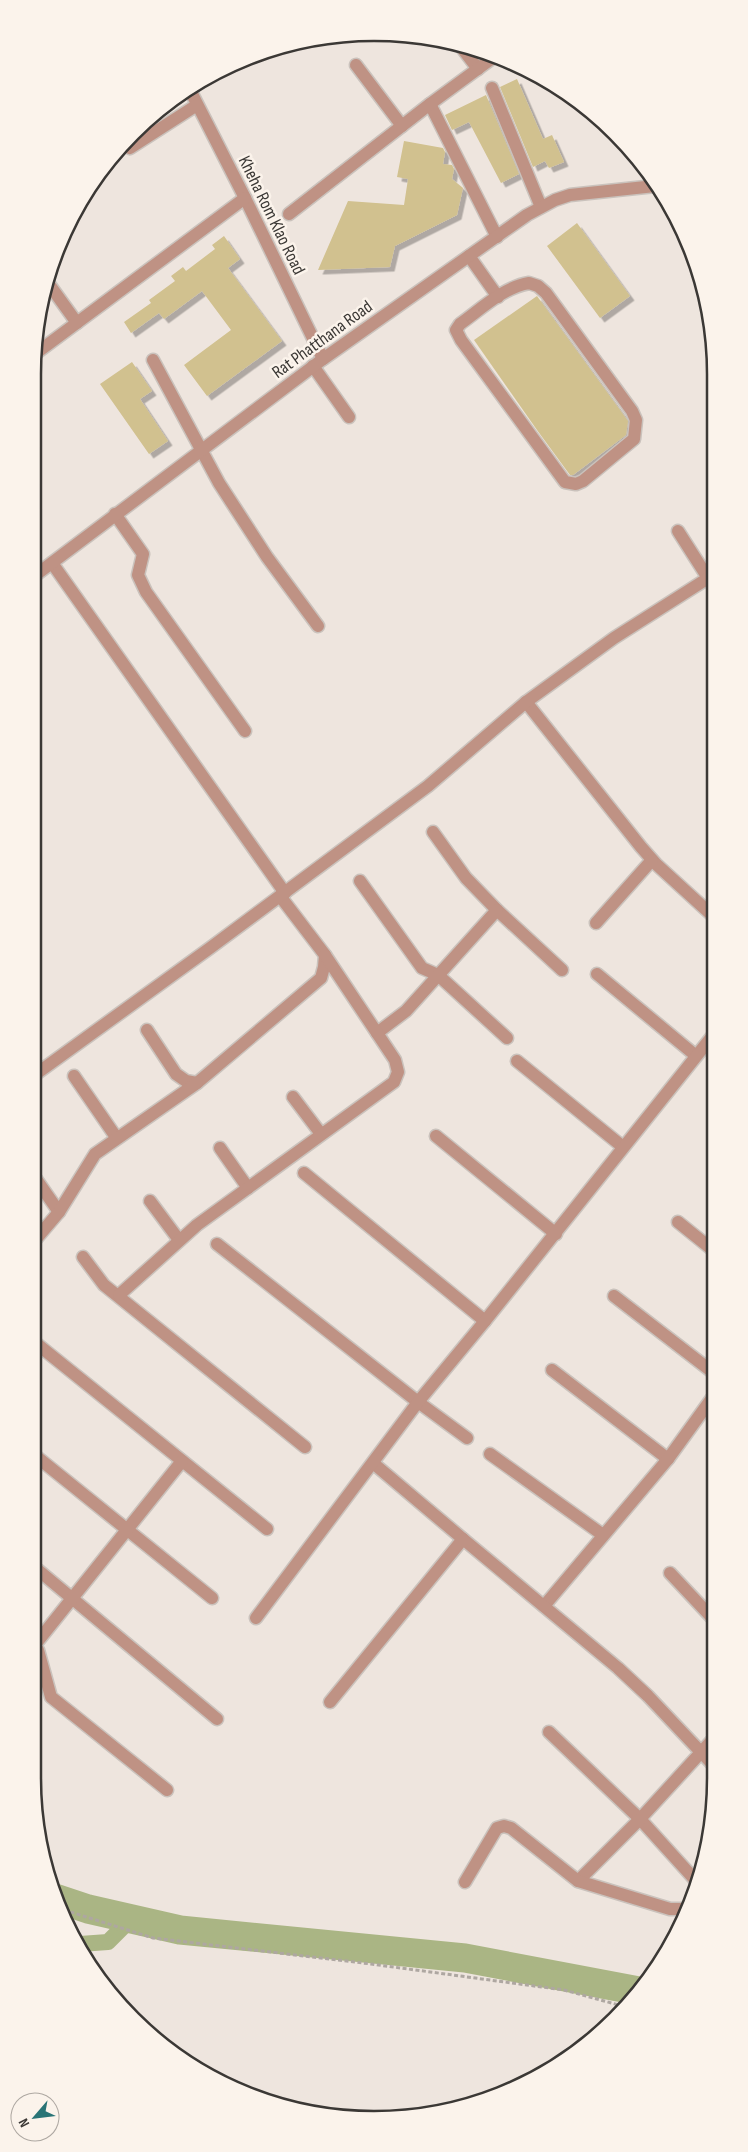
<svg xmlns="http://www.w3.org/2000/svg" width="748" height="2152" viewBox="0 0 748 2152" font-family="'Sofia Sans Condensed',sans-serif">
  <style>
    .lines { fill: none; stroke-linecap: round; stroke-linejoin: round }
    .canal { stroke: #aab584; stroke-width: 16 }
    .river { stroke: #aab584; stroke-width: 29 }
    .building { fill: #d1c18f; filter: url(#shadow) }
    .minor-casing { stroke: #cac2bc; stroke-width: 15 }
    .path { stroke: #aea7a1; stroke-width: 3; stroke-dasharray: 4 2.5; stroke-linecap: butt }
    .minor { stroke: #bf9284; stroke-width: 12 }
    .labels { text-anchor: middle; stroke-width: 5; stroke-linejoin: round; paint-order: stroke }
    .street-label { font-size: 18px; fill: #3b3835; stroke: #fbf3eb }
    .rim { fill: none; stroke: #3b3835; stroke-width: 2.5 }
  </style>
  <defs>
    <filter id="shadow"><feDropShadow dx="4.5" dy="4.5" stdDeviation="0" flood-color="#0004"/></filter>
  </defs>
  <rect width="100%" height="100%" fill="#eee5de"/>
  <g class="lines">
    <path class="canal" d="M80,1944L108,1942L131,1919"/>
    <path class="river" d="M55,1898L88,1909L180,1930L465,1958L639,1991"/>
  </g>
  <g class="building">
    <path d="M517,79L543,139L552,135L564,162L549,168L545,161L533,167L500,87Z"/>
    <path d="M486,95L519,174L501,183L469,122L452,130L445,115Z"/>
    <path d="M404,141L443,148L445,152L443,164L452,165L454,169L452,179L463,188L457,215L395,246L390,267L318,270L348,201L404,205L408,179L397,177Z"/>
    <path d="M577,223L630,296L600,318L547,246Z"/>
    <path d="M224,236L240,259L228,268L282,341L207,396L184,365L231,330L202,291L164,319L159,313L131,333L124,322L151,303L149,300L175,281L171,276L183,267L186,271L215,249L212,245Z"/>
    <path d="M537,296L628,421L626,435L573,475H570L537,430L474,340Z"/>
    <path d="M132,362L152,391L140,399L168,441L149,454L100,384Z"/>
  </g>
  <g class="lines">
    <g class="minor-casing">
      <g id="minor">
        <path d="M459,44L478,69"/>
        <path d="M356,65L402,126"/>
        <path d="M189,88L245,198L323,359"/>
        <path d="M492,88L541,207"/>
        <path d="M430,104L497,237"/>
        <path d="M125,143L130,148L197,105"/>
        <path d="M289,214L430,104L494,57"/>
        <path d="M469,256L498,297"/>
        <path d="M46,280L77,323"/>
        <path d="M529,283L538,286L546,293L632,411L636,420L634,439L583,481L576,484L565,482L461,340L456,330L460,324C481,309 504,287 529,283Z"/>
        <path d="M35,354L245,198"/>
        <path d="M153,360L219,483L267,557L318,626"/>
        <path d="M313,366L349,417"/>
        <path d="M115,514L143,554L138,575L146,592L245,731"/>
        <path d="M678,531L708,578"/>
        <path d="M52,563L285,893"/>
        <path d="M33,577L323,359L527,215L555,200L570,195L655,186"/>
        <path d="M526,702L641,847L656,864L714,917"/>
        <path d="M433,832L466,878L497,910L562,970"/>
        <path d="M360,881L422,968L438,975L507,1038"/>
        <path d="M596,923L652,860"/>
        <path d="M597,974L695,1055"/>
        <path d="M147,1030L176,1074L186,1081L197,1083L321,978L324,967L325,955L280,896"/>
        <path d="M377,1033L406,1011L497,910"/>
        <path d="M517,1061L623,1147"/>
        <path d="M36,1074L210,948L428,786L526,702L614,638L713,575"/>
        <path d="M74,1076L116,1137"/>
        <path d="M293,1097L321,1134"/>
        <path d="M436,1136L556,1234"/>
        <path d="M220,1148L248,1188"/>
        <path d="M304,1173L485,1321"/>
        <path d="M36,1179L59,1212"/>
        <path d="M150,1201L179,1240"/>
        <path d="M678,1222L714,1251"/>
        <path d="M36,1239L59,1212L95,1154L197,1083"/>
        <path d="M217,1244L418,1402L467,1438"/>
        <path d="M83,1257L104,1285L305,1447"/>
        <path d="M119,1295L197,1225L394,1082L398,1072L395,1060L325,955"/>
        <path d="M614,1296L715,1374"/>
        <path d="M37,1344L267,1529"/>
        <path d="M552,1370L668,1459"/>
        <path d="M490,1454L603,1535"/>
        <path d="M37,1457L212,1598"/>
        <path d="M373,1463L463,1539"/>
        <path d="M38,1570L217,1719"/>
        <path d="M670,1573L715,1621"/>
        <path d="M544,1606L668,1459L715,1394"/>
        <path d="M256,1618L418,1402L485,1321L714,1034"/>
        <path d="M38,1641L182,1461"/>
        <path d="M38,1650L51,1697L167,1790"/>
        <path d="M330,1702L463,1539L618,1668L648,1696L715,1767"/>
        <path d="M549,1732L640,1819L697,1882"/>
        <path d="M578,1881L640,1819L715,1737"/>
        <path d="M465,1882L497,1828L504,1826L511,1828L578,1881L670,1909H685"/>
      </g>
    </g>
    <path class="path" d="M58,1908L153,1938L371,1964L564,1990L626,2007"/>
    <use href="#minor" class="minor"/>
  </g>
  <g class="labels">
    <g class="street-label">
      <text transform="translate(272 215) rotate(64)" y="6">Kheha Rom Klao Road</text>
      <text transform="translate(322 339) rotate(-36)" y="6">Rat Phatthana Road</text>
    </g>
  </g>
  <path d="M0 0H748V2152H0ZM374 41H374A333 333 0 0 1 707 374V1778A333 333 0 0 1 374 2111H374A333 333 0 0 1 41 1778V374A333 333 0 0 1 374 41Z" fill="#fbf3eb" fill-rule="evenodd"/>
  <path class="rim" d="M374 41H374A333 333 0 0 1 707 374V1778A333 333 0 0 1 374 2111H374A333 333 0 0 1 41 1778V374A333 333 0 0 1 374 41Z"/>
  <g transform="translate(35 2117) rotate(242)"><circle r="24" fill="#fbf3eb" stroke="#aea8a2"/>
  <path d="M0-4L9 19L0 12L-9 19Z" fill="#297476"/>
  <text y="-8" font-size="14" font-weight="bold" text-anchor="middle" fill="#3b3835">N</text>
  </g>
</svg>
